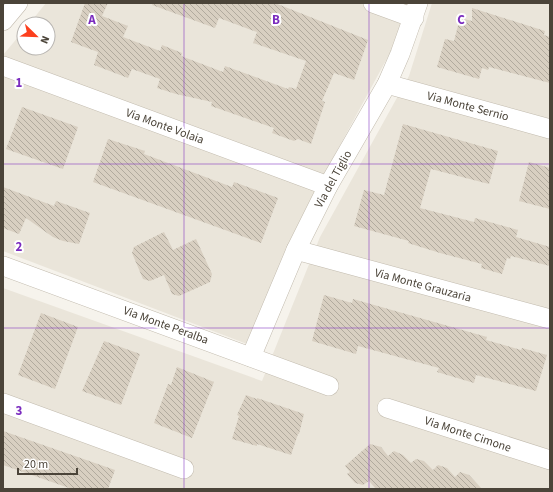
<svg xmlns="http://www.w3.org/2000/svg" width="553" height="492" viewBox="0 0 553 492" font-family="'Source Sans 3',sans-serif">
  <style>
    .residential { fill: #eae5da }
    .building { fill: url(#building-back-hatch) }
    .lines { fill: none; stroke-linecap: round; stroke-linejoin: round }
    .minor-casing { stroke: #c2bbae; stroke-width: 20 }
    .minor { stroke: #fff; stroke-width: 19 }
    .grid { fill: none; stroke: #7b2cbf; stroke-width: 1; stroke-opacity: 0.55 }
    .labels { text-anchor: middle; stroke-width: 4; stroke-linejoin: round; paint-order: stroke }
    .street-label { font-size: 12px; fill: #4b4439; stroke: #fff }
    .grid-label { font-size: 13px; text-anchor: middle; font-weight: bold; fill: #7b2cbf; stroke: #fff; stroke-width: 4; stroke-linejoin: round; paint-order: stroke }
  </style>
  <defs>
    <pattern id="building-back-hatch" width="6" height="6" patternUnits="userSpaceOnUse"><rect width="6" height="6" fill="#d8cfc1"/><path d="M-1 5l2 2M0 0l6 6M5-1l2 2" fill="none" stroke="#b1aa9e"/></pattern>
  </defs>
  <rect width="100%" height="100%" fill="#f6f3ec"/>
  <g class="residential">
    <path d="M46,3H410L397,40L326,171L247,344L3,251V55L24,30V48H48V24H29Z"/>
    <path d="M432,3H550V489H3V288L262,381L320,237L409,76Z"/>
  </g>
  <g class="building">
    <path d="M85,3H108L102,16L128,26L123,37L160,51L162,45L182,53L181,56L223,72L225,66L288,89L289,87L296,89L306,61L253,43L257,32L219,18L215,28L152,5L153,3H275L368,40L354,80L334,73L322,101L325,102L311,144L298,139L294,141L272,133L274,128L211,106L212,102L176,94L157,88L160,79L132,69L128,78L94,65L98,52L71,42Z"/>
    <path d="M472,8L545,31L544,35L550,37V83L489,67L488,70L482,68L479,79L437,67L445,39L454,41L460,18L472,21Z"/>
    <path d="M22,107L78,127L63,169L6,149Z"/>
    <path d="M403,124L498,151L489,184L431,169L420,208L474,222L475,218L518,230L516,237L550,247V266L511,256L510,259L507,258L502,274L481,268L482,264L440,253L408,243L409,241L354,226L364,190L384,195Z"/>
    <path d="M108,139L145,151L144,154L232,187L234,182L278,198L261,243L93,182Z"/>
    <path d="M529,162L550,168V209L519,201Z"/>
    <path d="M3,187L54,206L56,201L90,213L79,244L63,241L53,237L26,218L19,234L3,228Z"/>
    <path d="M164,232L173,250L196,239L212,274L210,282L179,296L172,294L164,275L150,281L143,279L132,253L134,247Z"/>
    <path d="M324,295L352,303L353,299L487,337L486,340L521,350L522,348L547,355L536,391L476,375L474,383L437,372L439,368L358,346L356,354L312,341Z"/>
    <path d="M41,313L78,327L55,389L18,375Z"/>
    <path d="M104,341L140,354L121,405L82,391Z"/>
    <path d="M177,367L214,382L192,438L154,423L168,384L171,385Z"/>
    <path d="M246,395L257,399V398L304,414L299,434H298L291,455L257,444V446L232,439L239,416L237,415Z"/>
    <path d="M3,431L115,470L108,489H72L3,465Z"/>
    <path d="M370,444L381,447L388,456L394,451L403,455L411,463L416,459L424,461L433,470L438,465L447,468L455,477L460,472L469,475L482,489H376L369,481L363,485L355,483L347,474L350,472L345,466Z"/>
  </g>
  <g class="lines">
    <g class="minor-casing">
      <g id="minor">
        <path d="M373,3L414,18"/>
        <path d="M3,21L18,3"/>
        <path d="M3,66L328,186"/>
        <path d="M387,84L550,129"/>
        <path d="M296,250L550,319"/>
        <path d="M3,266L329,386"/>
        <path d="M251,357L296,250L328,186L387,84L400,54L418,3"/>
        <path d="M3,403L184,469"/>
        <path d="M387,408L550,460"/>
      </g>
    </g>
    <use href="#minor" class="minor"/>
  </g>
  <path class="grid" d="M184,3V489M369,3V489M3,164H550M3,328H550"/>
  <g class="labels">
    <g class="street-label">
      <text transform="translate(468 106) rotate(15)" y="4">Via Monte Sernio</text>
      <text transform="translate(165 126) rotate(20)" y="4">Via Monte Volaia</text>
      <text transform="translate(333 179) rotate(-61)" y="4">Via del Tiglio</text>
      <text transform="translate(423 285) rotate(15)" y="4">Via Monte Grauzaria</text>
      <text transform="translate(166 325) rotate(20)" y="4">Via Monte Peralba</text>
      <text transform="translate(468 434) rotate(18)" y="4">Via Monte Cimone</text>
    </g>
  </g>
  <g class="grid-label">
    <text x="92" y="24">A</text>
    <text x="276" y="24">B</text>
    <text x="461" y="24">C</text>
    <text x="19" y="87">1</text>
    <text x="19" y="251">2</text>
    <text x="19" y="415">3</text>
  </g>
  <rect width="553" height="492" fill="none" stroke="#4b4439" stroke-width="8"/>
  <g transform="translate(36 36) rotate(113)"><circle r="19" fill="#ffffff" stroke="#b7b4b0"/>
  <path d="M0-3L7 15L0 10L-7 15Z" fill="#fc3f1d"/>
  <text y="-6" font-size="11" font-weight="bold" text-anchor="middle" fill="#4b4439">N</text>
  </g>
  <path d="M18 468v6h59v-6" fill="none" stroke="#4b4439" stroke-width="2"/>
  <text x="24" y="468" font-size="12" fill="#4b4439" stroke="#ffffff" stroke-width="3" paint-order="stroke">20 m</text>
</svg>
